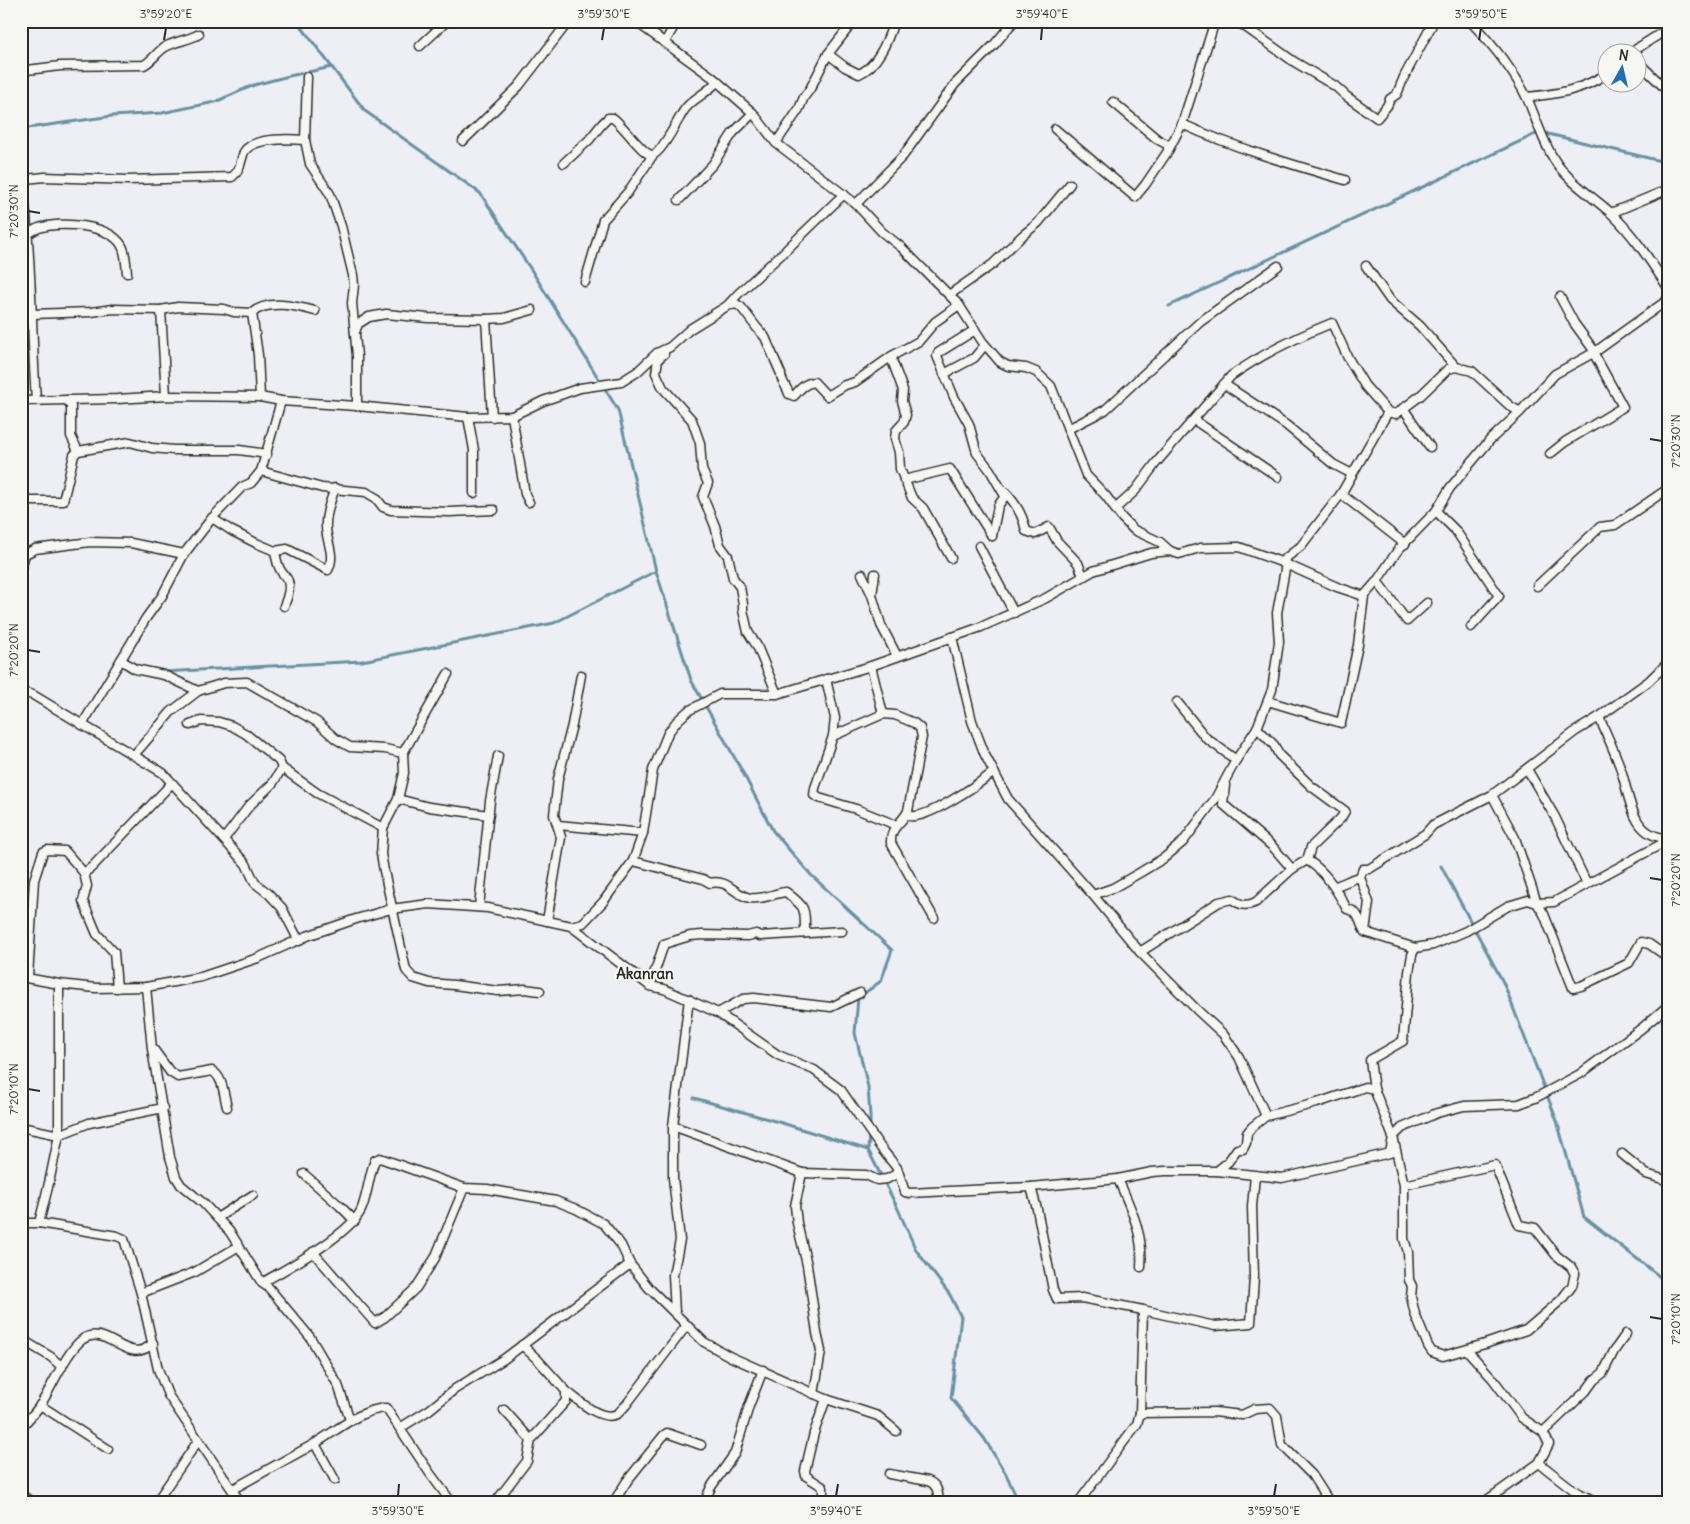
<svg xmlns="http://www.w3.org/2000/svg" width="1690" height="1524" viewBox="0 0 1690 1524" font-family="Delius,sans-serif">
  <style>
    .lines { fill: none; stroke-linecap: round; stroke-linejoin: round }
    .stream { stroke: #6892a2; stroke-width: 3 }
    .minor-casing { stroke: #2b2b2b; stroke-width: 11 }
    .minor { stroke: #f6f6f2; stroke-width: 8 }
    .ticks { fill: none; stroke: #2b2b2b; stroke-width: 2 }
    .labels { text-anchor: middle; stroke-width: 4.5; stroke-linejoin: round; paint-order: stroke }
    .quarter-label { font-size: 15px; font-weight: bold; fill: #2b2b2b; stroke: #f6f6f2 }
    .neatline { fill: none; stroke: #2b2b2b; stroke-width: 2 }
    .ticks-label { font-size: 12px; text-anchor: middle; fill: #2b2b2b }
  </style>
  <rect width="100%" height="100%" fill="#edeff4"/>
  <filter id="ink" filterUnits="userSpaceOnUse"><feTurbulence type="fractalNoise" baseFrequency=".02" numOctaves="2"/><feDisplacementMap in="SourceGraphic" scale="10" xChannelSelector="R" yChannelSelector="G"/><feConvolveMatrix kernelMatrix="1 2 1 2 8 2 1 2 1" color-interpolation-filters="sRGB"/></filter>
  <g filter="url(#ink)">
    <g class="lines">
      <g class="stream">
        <path d="M297,21L365,111L480,193L532,271L618,410L656,571L691,680L741,769L773,831L811,875L892,950L881,981L858,998L855,1033L868,1087L870,1116V1128"/>
        <path d="M21,129L112,116L162,113L215,102L254,85L289,76L332,67"/>
        <path d="M1169,306L1540,132L1669,163"/>
        <path d="M163,672L362,661L554,623L656,571"/>
        <path d="M1441,866L1504,984L1557,1121L1584,1217L1669,1284"/>
        <path d="M694,1098L782,1123L868,1150"/>
        <path d="M869,1134L868,1150L898,1209L916,1250L950,1295L961,1317L951,1398L984,1438L1006,1474L1019,1503"/>
      </g>
      <g class="minor-casing">
        <g id="minor">
          <path d="M635,21L712,77L753,113L776,143L856,204L882,232L901,247L959,305L982,341L1000,362L1008,366L1026,368L1036,372L1051,386L1086,475L1106,496L1122,518L1134,530L1160,542L1170,551"/>
          <path d="M1237,21L1293,61L1335,86L1346,96L1377,118L1387,106L1390,99L1397,94L1404,77L1434,21"/>
          <path d="M1470,21C1492,44 1513,69 1527,98C1537,120 1543,144 1557,164C1571,183 1593,197 1611,213C1634,235 1651,262 1669,289"/>
          <path d="M665,42L677,21"/>
          <path d="M420,46L447,21"/>
          <path d="M1633,52C1644,42 1659,37 1669,26"/>
          <path d="M828,54L845,67L859,74C878,66 888,40 894,21"/>
          <path d="M1638,62L1669,92"/>
          <path d="M21,69L27,70L60,66L144,65C153,60 157,52 165,47C176,41 189,40 199,34"/>
          <path d="M307,77L305,140L310,164L330,194L341,226L353,275L354,285L352,303L357,356V406"/>
          <path d="M1527,97C1558,94 1580,91 1608,73"/>
          <path d="M1182,124C1235,148 1290,164 1345,180"/>
          <path d="M1055,129L1135,197L1145,185L1168,151V145L1157,139L1113,102"/>
          <path d="M463,141L519,86L569,21"/>
          <path d="M776,143L799,109L804,97L810,89L828,54L849,27L851,21"/>
          <path d="M1169,149L1182,124L1215,21"/>
          <path d="M564,163L589,140L602,124L608,118H613C623,125 643,155 652,155C660,155 678,120 683,112C691,98 708,94 717,81"/>
          <path d="M679,200L713,164L733,133L753,113"/>
          <path d="M856,204L903,156L955,84L994,45L1014,21"/>
          <path d="M1611,213L1669,189"/>
          <path d="M29,233C32,232 35,229 39,228C60,221 110,224 122,246C126,253 126,264 127,273"/>
          <path d="M1366,266L1390,300L1420,326L1456,367"/>
          <path d="M585,282L603,220L628,192L653,155"/>
          <path d="M949,295L993,264L1023,235L1038,223L1070,184"/>
          <path d="M1560,297L1574,323L1595,352"/>
          <path d="M727,306L736,304L741,307L757,328L765,337L781,374C781,382 787,386 789,394L794,396C800,389 805,383 814,382L827,396L845,385L855,382L892,356L919,341L935,322L959,305"/>
          <path d="M161,310L166,396"/>
          <path d="M252,313L258,355L260,397"/>
          <path d="M32,314L91,312L113,309L161,310L178,307L224,309L234,312L252,313C268,299 296,306 315,311"/>
          <path d="M486,319L492,417"/>
          <path d="M975,330L938,353L937,356L954,397L969,424L977,453L990,470L1005,496L998,506L992,536"/>
          <path d="M355,332L358,324L369,317L386,314L428,318L486,319L504,318L532,310"/>
          <path d="M664,354L658,359L656,373L663,388L692,420L700,443L702,470L708,483L703,497L715,526L720,545L728,556L733,578L740,587L743,604V610L748,632L757,646L777,694"/>
          <path d="M892,356L893,363L903,390L902,401L906,415L904,422L896,431L895,439L899,452L900,469L912,498L923,508L951,558"/>
          <path d="M944,374L974,358L985,345"/>
          <path d="M1224,384L1286,425L1333,464L1352,474"/>
          <path d="M36,400C31,329 32,258 23,187L25,179L45,177L128,180L232,177C241,170 240,162 244,152C252,137 291,139 305,140"/>
          <path d="M67,400L71,406V436L78,451"/>
          <path d="M21,401L117,399L166,396L260,397L281,401L357,406L468,417L512,416L543,401L580,388L621,382L637,372L657,353L670,347L690,329L727,306L738,294L785,251L844,194"/>
          <path d="M1403,408L1430,447"/>
          <path d="M512,416L525,494L529,502"/>
          <path d="M468,417L474,450V493"/>
          <path d="M1194,420L1278,477"/>
          <path d="M1068,429L1105,410L1200,322L1278,266"/>
          <path d="M1550,454L1565,442L1623,407L1593,352"/>
          <path d="M261,471L322,488L366,492L376,498L383,507L391,510L450,512L494,510"/>
          <path d="M904,480L950,469L992,536"/>
          <path d="M1004,491C1015,502 1023,515 1026,531L1035,534L1049,527L1057,541L1078,563L1083,576"/>
          <path d="M1341,494L1405,544"/>
          <path d="M21,501H63L74,455L78,451L130,442L152,448L174,450H239L267,454"/>
          <path d="M1115,509L1135,491L1156,463L1231,376C1262,354 1297,337 1332,323L1348,358L1365,386L1388,412"/>
          <path d="M1436,511L1456,531L1499,596L1471,627"/>
          <path d="M212,518L232,531L256,543L275,551L287,549L328,570C336,555 326,541 326,527C325,514 331,500 335,488"/>
          <path d="M979,546L1014,613"/>
          <path d="M275,551C276,558 277,565 281,571C283,575 287,577 288,581C291,589 287,599 284,606"/>
          <path d="M1281,562L1301,546L1341,494L1388,412L1396,414L1420,396L1448,369L1456,367L1472,371L1510,406L1520,412"/>
          <path d="M21,569L25,554L35,549L90,542L131,543L184,554"/>
          <path d="M862,574L872,595L881,625L897,656"/>
          <path d="M1377,581L1407,621L1427,603"/>
          <path d="M1537,586L1600,527L1615,525L1669,488"/>
          <path d="M872,595L875,574"/>
          <path d="M952,637L972,721L985,755L1008,799L1093,895L1140,952L1197,1010L1223,1034L1239,1057L1266,1116"/>
          <path d="M121,660L135,669L164,675L198,691"/>
          <path d="M871,666L883,714"/>
          <path d="M448,674L403,753L404,773L398,799L383,828L381,854L384,871L406,970L413,978L429,983L454,985L498,991L525,989L540,991"/>
          <path d="M826,679L835,718L833,736L815,788L814,795L819,798L856,809L896,825"/>
          <path d="M21,692L33,695L163,773L246,864L255,883L269,894L282,908L299,941"/>
          <path d="M1177,702L1206,738L1236,760"/>
          <path d="M1271,702L1341,723L1358,645L1364,596"/>
          <path d="M1599,717C1606,733 1613,748 1619,764C1630,791 1628,838 1669,838"/>
          <path d="M82,725L146,618L162,596L184,554L212,518L242,487L251,483L261,471L281,401"/>
          <path d="M190,725L201,721L219,722L232,726L246,734L279,761L282,768L317,793L383,828"/>
          <path d="M833,736L883,714L895,715L914,723L920,728L922,737L908,811C901,825 890,826 891,843L934,918"/>
          <path d="M134,755L171,712L198,691L224,683L247,682L317,722L336,739L350,747L385,749L403,753"/>
          <path d="M1527,769L1555,817L1587,884"/>
          <path d="M1225,785L1223,804L1273,847L1292,869"/>
          <path d="M1492,795L1515,838L1537,903L1544,914L1573,988L1581,986L1629,963L1641,942L1649,944L1669,958"/>
          <path d="M398,799L429,807L489,815"/>
          <path d="M908,811L909,816C927,820 978,784 994,772"/>
          <path d="M558,825L643,833"/>
          <path d="M224,839L249,806L273,783L282,768"/>
          <path d="M1307,860C1326,872 1336,889 1347,909C1360,911 1359,923 1365,932L1415,948L1433,945L1466,931L1508,906L1528,900L1537,903L1554,902L1669,840"/>
          <path d="M633,861L703,879L710,883C729,879 734,895 750,898C765,900 773,893 786,892C806,908 805,907 805,933"/>
          <path d="M84,873L92,867L172,783"/>
          <path d="M1360,877L1369,902L1365,932"/>
          <path d="M1335,886C1344,884 1350,879 1360,877L1363,869H1369L1425,834L1433,825L1492,795L1576,731L1599,717L1649,681C1656,673 1663,669 1669,661"/>
          <path d="M1093,895L1113,888L1141,872L1164,858L1183,842L1215,799L1236,760L1257,728L1272,690L1279,642L1277,613L1286,564"/>
          <path d="M479,907L490,801L498,756"/>
          <path d="M547,921L561,837L554,815L558,779L572,725L581,675"/>
          <path d="M571,926L650,986L664,989L718,1013L778,1055L814,1070L841,1090L881,1148L897,1168L905,1192L910,1193L1031,1187L1118,1179L1152,1172L1165,1171H1217L1282,1178L1390,1153L1393,1137L1402,1128L1437,1113L1464,1106L1519,1104L1537,1097L1580,1074L1642,1028L1669,1005"/>
          <path d="M1140,952L1219,902L1232,899C1240,905 1246,907 1256,902L1292,869L1307,860L1311,847L1341,818L1345,811L1311,786L1279,755L1274,745L1257,728"/>
          <path d="M21,977L59,984L96,988L146,987L201,977L258,958L307,936L356,919L391,909L429,904L488,908L571,926L583,923L603,902L633,861L643,833L653,770L668,733L677,721L688,711L720,694H777L871,666L981,627L1046,598L1093,571L1151,553L1170,551L1179,554L1200,548L1239,547L1281,562L1337,587L1364,596L1377,581L1398,550L1436,511L1450,488L1490,440L1520,412L1555,374L1595,352L1669,299"/>
          <path d="M28,977L34,880L43,852L47,850L65,851L84,873L87,886L83,901L97,934L114,952L117,988"/>
          <path d="M650,986L664,944L690,936L702,935L748,936L756,934L760,936L842,931"/>
          <path d="M146,987L152,1049L170,1157L176,1177L181,1185L203,1203L230,1232L262,1283L269,1288L310,1337L338,1385L350,1420"/>
          <path d="M718,1013L743,999L754,998L831,1007L860,993"/>
          <path d="M154,1050L170,1072L178,1077L212,1071C223,1076 224,1096 227,1107"/>
          <path d="M673,1126L802,1173L866,1175L877,1180L887,1179L898,1173"/>
          <path d="M21,1127L59,1135L89,1123L163,1108"/>
          <path d="M1622,1154L1646,1174L1669,1181"/>
          <path d="M1217,1171L1228,1162L1237,1149H1243L1246,1143L1247,1133L1252,1127L1266,1116L1317,1103L1365,1087L1374,1089"/>
          <path d="M802,1173L795,1206L797,1223L807,1265L817,1333L821,1351L814,1394"/>
          <path d="M304,1174L340,1206L355,1221"/>
          <path d="M1118,1179C1131,1209 1144,1234 1141,1267"/>
          <path d="M1404,1185L1495,1165L1519,1225L1535,1228L1556,1255L1571,1267L1575,1274L1572,1286L1561,1300L1526,1330L1485,1344L1443,1356L1432,1352L1428,1346L1415,1314L1411,1297L1412,1286L1409,1280L1408,1252L1404,1239V1185L1393,1137L1374,1089L1370,1060L1403,1041L1409,972L1412,955L1415,948"/>
          <path d="M1031,1187L1037,1209L1053,1290L1057,1299L1082,1298L1143,1310L1215,1326L1251,1323L1254,1277L1252,1206L1255,1176"/>
          <path d="M217,1218L253,1195"/>
          <path d="M21,1223H39L117,1236L124,1239L141,1293L158,1369L168,1395L241,1503"/>
          <path d="M39,1223L49,1183L59,1135V984"/>
          <path d="M313,1252L375,1323L385,1317L416,1288L435,1258L464,1188"/>
          <path d="M262,1283C287,1268 353,1233 362,1208C368,1192 369,1175 375,1160L380,1158L464,1188L487,1189L556,1201L576,1209L604,1224L621,1245L630,1264L649,1288L704,1342L731,1357L826,1399L878,1416L896,1431"/>
          <path d="M141,1293L195,1272L239,1246"/>
          <path d="M675,1313L673,1275L680,1240L673,1178V1126L689,999"/>
          <path d="M21,1339L51,1357L62,1367"/>
          <path d="M1467,1350L1493,1379L1522,1418L1543,1432L1549,1444L1539,1463L1483,1503"/>
          <path d="M566,1391C578,1400 601,1422 617,1414C620,1412 623,1408 626,1405L687,1325"/>
          <path d="M40,1405L108,1449"/>
          <path d="M504,1410L531,1440"/>
          <path d="M1140,1413L1214,1412L1242,1415L1255,1409L1270,1408L1277,1416L1282,1445L1312,1475L1330,1503"/>
          <path d="M21,1427C28,1420 36,1412 41,1404C52,1387 67,1350 83,1339C108,1323 128,1368 153,1343"/>
          <path d="M400,1428L429,1410L455,1389L504,1359L630,1264"/>
          <path d="M1543,1432L1586,1391L1594,1380L1603,1373L1614,1351L1626,1334"/>
          <path d="M315,1444L335,1480"/>
          <path d="M1539,1463L1575,1491L1598,1503"/>
          <path d="M889,1474L928,1481C938,1485 938,1492 939,1503"/>
          <path d="M233,1489C260,1474 287,1459 314,1444C337,1431 358,1410 386,1408L429,1472L452,1503"/>
          <path d="M21,1495L34,1503"/>
          <path d="M161,1495L198,1441"/>
          <path d="M495,1503L527,1461L531,1440L566,1401V1391L538,1360L522,1345"/>
          <path d="M613,1503L627,1481L664,1435L667,1433L701,1445"/>
          <path d="M704,1503L711,1487L735,1453L749,1406L763,1370"/>
          <path d="M823,1503V1487L806,1476L805,1471L814,1433L826,1399"/>
          <path d="M1078,1503L1137,1424L1140,1413L1143,1310"/>
        </g>
      </g>
      <use href="#minor" class="minor"/>
    </g>
  </g>
  <path class="ticks" d="M164,40L166,28M602,40L604,28M1041,40L1042,28M1479,40L1481,28M28,211L40,213M1650,439L1662,441M28,650L40,652M1650,878L1662,880M28,1089L40,1091M1650,1317L1662,1319M398,1496L399,1484M836,1496L838,1484M1274,1496L1276,1484"/>
  <g class="labels">
    <g class="quarter-label">
      <text x="645" y="979">Akanran</text>
    </g>
  </g>
  <rect width="1690" height="1524" fill="none" stroke="#f6f6f2" stroke-width="55"/>
  <g transform="translate(1622 68) rotate(8)"><circle r="24" fill="#f6f6f2" stroke="#a5a5a2"/>
  <path d="M0-4L9 19L0 12L-9 19Z" fill="#1f6fb2"/>
  <text y="-8" font-size="14" font-weight="bold" text-anchor="middle" fill="#2b2b2b">N</text>
  </g>
  <rect x="28" y="28" width="1634" height="1468" class="neatline"/>
  <g class="ticks-label">
    <text x="166" y="18">3°59'20"E</text>
    <text x="604" y="18">3°59'30"E</text>
    <text x="1042" y="18">3°59'40"E</text>
    <text x="1481" y="18">3°59'50"E</text>
    <text transform="translate(14 211) rotate(-90)" y="4">7°20'30"N</text>
    <text transform="translate(1676 441) rotate(-90)" y="4">7°20'30"N</text>
    <text transform="translate(14 650) rotate(-90)" y="4">7°20'20"N</text>
    <text transform="translate(1676 880) rotate(-90)" y="4">7°20'20"N</text>
    <text transform="translate(14 1089) rotate(-90)" y="4">7°20'10"N</text>
    <text transform="translate(1676 1319) rotate(-90)" y="4">7°20'10"N</text>
    <text x="398" y="1515">3°59'30"E</text>
    <text x="836" y="1515">3°59'40"E</text>
    <text x="1274" y="1515">3°59'50"E</text>
  </g>
</svg>
